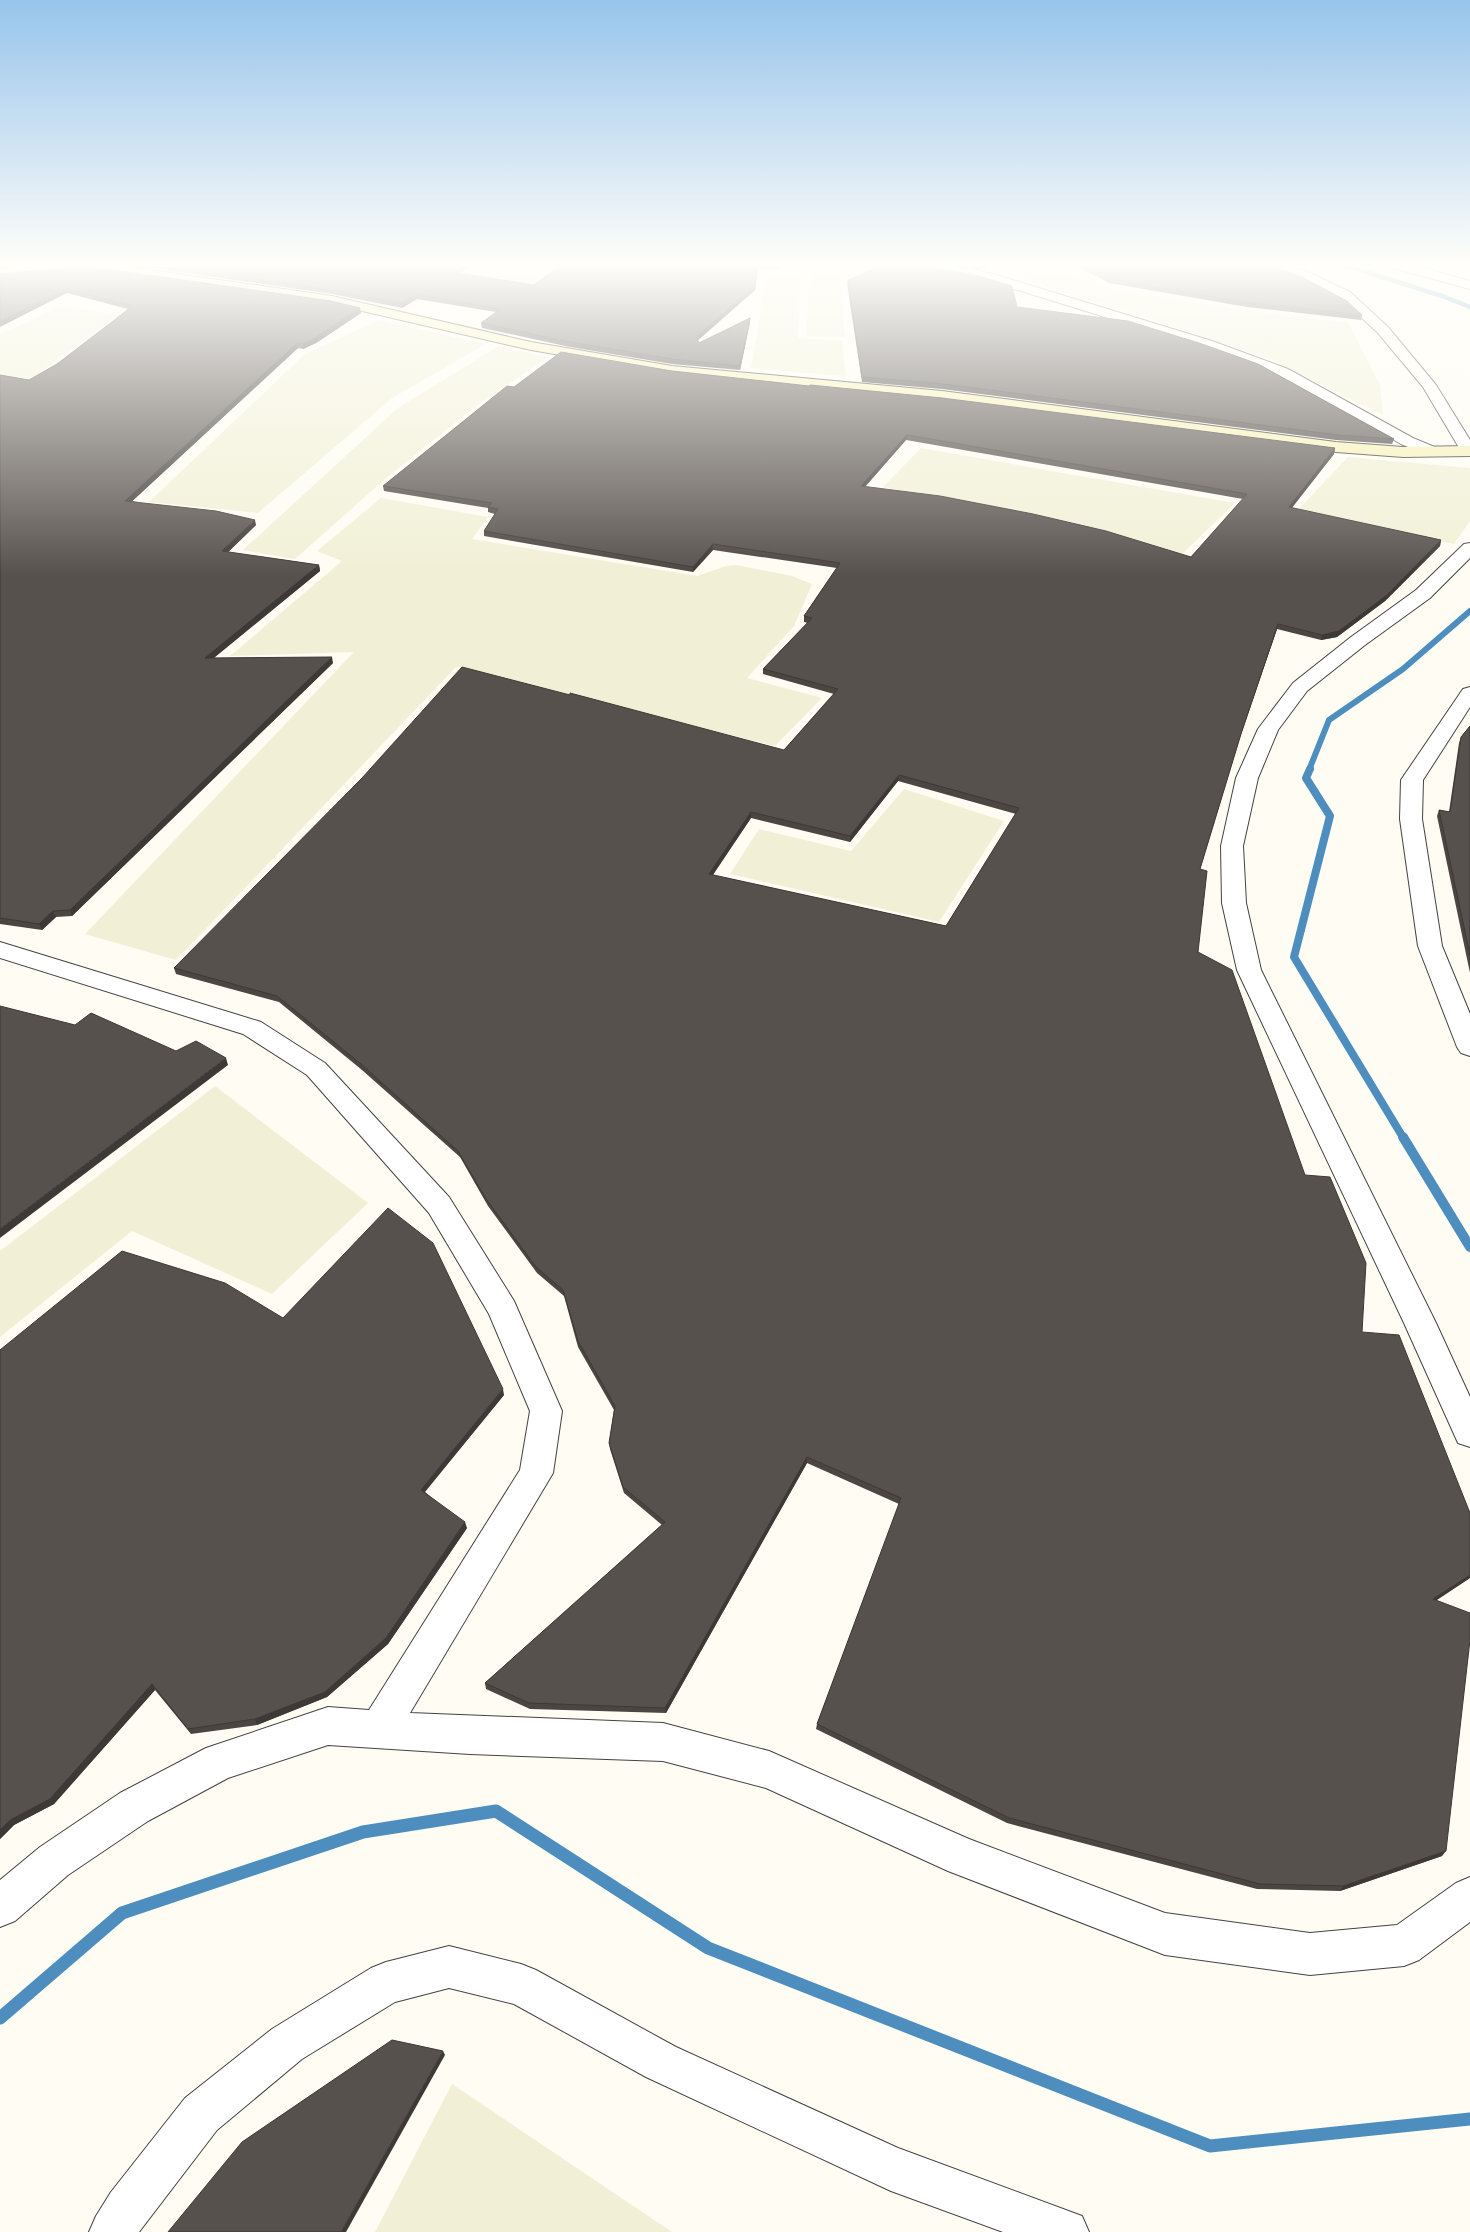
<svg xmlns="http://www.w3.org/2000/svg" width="1470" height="2232" viewBox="0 0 1470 2232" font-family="Lora,serif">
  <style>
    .farmland { fill: #f1f0d6 }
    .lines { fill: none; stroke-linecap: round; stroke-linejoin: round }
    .stream-far4 { stroke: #4d8ebe; stroke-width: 4.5 }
    .stream-far3 { stroke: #4d8ebe; stroke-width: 6 }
    .stream-far2 { stroke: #4d8ebe; stroke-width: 8 }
    .stream-far1 { stroke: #4d8ebe; stroke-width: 10 }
    .stream { stroke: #4d8ebe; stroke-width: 13 }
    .street-casing { stroke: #434343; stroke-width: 2 }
    .secondary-casing { stroke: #323232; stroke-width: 2 }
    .street { fill: #fff; fill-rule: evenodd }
    .secondary { fill: #f6f1b6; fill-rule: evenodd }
    .wall { fill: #4b4642; fill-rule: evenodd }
    .shaded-wall { fill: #3d3936 }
    .building { fill: #57514d; stroke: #3d3936; fill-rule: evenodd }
  </style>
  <rect width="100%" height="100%" fill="#fefcf3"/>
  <g class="farmland">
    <path d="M487,263H560L529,285L473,275Z"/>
    <path d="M794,263H887L894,265L839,281L845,337L806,336L810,274L787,269Z"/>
    <path d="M1032,263H1081L1066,269L1073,275L1117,290L1283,316L1348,322L1380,385L1383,415L1270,359L1126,311L994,270Z"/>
    <path d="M767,274L800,277L798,338L842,341L846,376L751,368Z"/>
    <path d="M62,306L119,315L28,381L0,375V334Z"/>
    <path d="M379,320L486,344L392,398L258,513L149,502L305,354Z"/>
    <path d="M499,346L549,357L480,403L385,479L295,559L243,550L398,408Z"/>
    <path d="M921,448L1235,503L1181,555L1041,518L883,487Z"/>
    <path d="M1348,457L1470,468V521L1454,544L1298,510Z"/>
    <path d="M381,498L488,517L472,539L697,576L726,566L736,565L792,576L812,584L794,626L747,678L822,698L775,746L456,667L176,960L85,934L354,652L230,656L342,561L317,551Z"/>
    <path d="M904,789L1004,821L939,922L730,874L759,829L851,851Z"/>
    <path d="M215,1086L368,1203L272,1294L132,1231L0,1337V1251Z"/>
    <path d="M452,2084L672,2232H375Z"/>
  </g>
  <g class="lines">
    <path class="stream-far4" d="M1338,263L1442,296L1470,307"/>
    <path class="stream-far3" d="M1309,770L1329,720L1403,669L1470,611"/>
    <path class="stream-far2" d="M1310,769L1306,778L1330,816L1294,957L1404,1139"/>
    <path class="stream-far1" d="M1403,1137L1470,1247"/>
    <path class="stream" d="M0,2018L122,1913L363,1832L496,1811L708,1948L1210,2146L1470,2119"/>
    <g class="street-casing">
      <g id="street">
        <path d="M912,263H939L993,274L1212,341L1288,369L1413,438L1437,448L1439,451L1437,454H1425L1401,444L1278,375L1202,347L985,280L918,267Z"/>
        <path d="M1260,263H1280L1310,273L1350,292L1388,327L1436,385L1470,440V456L1463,454L1461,451L1423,387L1378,333L1340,298L1300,279L1261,266Z"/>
        <path d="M1384,263H1406L1470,281V289L1385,266Z"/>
        <path d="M1470,543V558L1430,598L1365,645L1307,691L1278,730L1258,778L1243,846L1246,903L1261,970L1436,1323L1470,1397V1447L1458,1443L1404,1323L1237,970L1222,903L1221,846L1236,778L1258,729L1293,683L1351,637L1416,590L1464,544Z"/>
        <path d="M1470,687V707L1423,780L1422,819L1442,946L1470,1014V1056L1461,1053L1457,1047L1418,946L1400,819L1401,780L1463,689Z"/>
        <path d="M0,942L261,1022L325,1063L449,1197L514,1301L562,1411L553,1473L410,1713L663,1723L769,1751L969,1839L1165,1913L1310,1933L1397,1925L1456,1883L1470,1877V1922L1419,1960L1404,1966L1310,1975L1165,1955L948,1871L766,1788L663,1761L470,1754L328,1745L228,1778L148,1821L68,1875L15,1921L0,1927V1880L40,1847L120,1793L206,1748L328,1707L369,1710L520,1470L530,1411L489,1314L429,1213L307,1075L243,1034L0,958Z"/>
        <path d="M449,1946L521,1964L536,1970L676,2047L898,2148L1082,2216L1089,2232H1003L891,2191L646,2077L514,2004L449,1988L395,2002L302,2059L217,2130L139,2232H89L96,2216L111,2192L185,2098L272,2029L371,1968L386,1962Z"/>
      </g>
    </g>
    <g class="secondary-casing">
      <path id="secondary" d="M61,263H101L332,296L531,342L672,366L942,391L1336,442L1403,447L1470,446V456L1403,457L1336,452L942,401L672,374L531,350L332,304L85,269L0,277V269Z"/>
    </g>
    <use href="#street" class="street"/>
    <use href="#secondary" class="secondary"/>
  </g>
  <g class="wall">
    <path d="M117,263H476L460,273L534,285L563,263H786L779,270L758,268L755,290L698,340L699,343L750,318V322L740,370L672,364L570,347L482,328L481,323L496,312L417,299L402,308L332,294Z"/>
    <path d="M950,263H992L980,270Z"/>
    <path d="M1071,263H1262L1362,315L1361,320L1247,307L1109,283Z"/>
    <path d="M0,274L361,313L316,343L303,349L298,348L132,501L256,525L228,552L319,565L320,571L214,658L333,663L72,916L56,917L42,930L0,924V375L29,380L57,364L128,309L67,293Z"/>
    <path d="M848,280L1017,307L1394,439L1392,444L1336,440L942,389L862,382L847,284Z"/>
    <path d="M672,371L1335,448L1334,454L1291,508L1441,540L1440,546L1385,601L1337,637L1321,640L1277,629L1239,740L1200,869L1198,952L1305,1175L1362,1332L1470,1513V1578L1437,1600L1442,1856L1340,1891L1257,1889L1007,1823L816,1729L817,1724L899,1504L807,1463L666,1713L530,1709L486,1689L485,1683L662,1525L624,1493L610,1449L609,1443L614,1410L578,1347L564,1296L537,1273L488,1206L460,1157L362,1070L279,1002L176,974L174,968L784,750L834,694L763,674V669L808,623L804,622V616L837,568L713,550L693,572L484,536V531L495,514L488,512V508L384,491L383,486L514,387ZM906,440L1243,499L1191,557L865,487ZM898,781L1016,814L946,926L713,875L751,818L850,842Z"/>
    <path d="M1470,726V973L1437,816L1439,810L1449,812L1459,743L1461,737Z"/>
    <path d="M283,1318L504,1395L425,1492L467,1528L388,1644L327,1697L257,1725L191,1734L155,1690L54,1804L14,1825L0,1839V1350Z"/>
  </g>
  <g class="shaded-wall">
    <path d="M0,263H38L0,267Z"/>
    <path d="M468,263H476L454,276L453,272Z"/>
    <path d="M781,263H786L779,270V265Z"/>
    <path d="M984,263H992L980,270L981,265Z"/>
    <path d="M758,264L755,290L696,342V337Z"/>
    <path d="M66,289L67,293L0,327V321Z"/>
    <path d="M417,294V299L402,308L401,303Z"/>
    <path d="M360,308L361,313L316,343L303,349L302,344Z"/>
    <path d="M750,318V322L740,370V366Z"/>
    <path d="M297,343L298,348L127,506L125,501Z"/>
    <path d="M907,435L906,440L860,492L861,486Z"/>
    <path d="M1335,448L1334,454L1288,513L1289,507Z"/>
    <path d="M255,520L256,525L223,557L222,551Z"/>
    <path d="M1441,540L1440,546L1385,601L1337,637L1321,640L1322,635Z"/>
    <path d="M713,544V550L693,572V567Z"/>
    <path d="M319,565L320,571L207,663L205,658Z"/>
    <path d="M1278,624L1277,629L1239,740L1241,734Z"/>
    <path d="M332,657L333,663L72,916L70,910Z"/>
    <path d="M899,775L898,781L850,842V836Z"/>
    <path d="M751,812V818L709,880V874Z"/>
    <path d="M53,911L56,917L42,930L39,924Z"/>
    <path d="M226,1058L228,1065L0,1238V1229Z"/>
    <path d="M503,1389L504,1395L422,1495L421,1490Z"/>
    <path d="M807,1457V1463L666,1713L665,1708Z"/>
    <path d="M465,1522L467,1528L388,1644L327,1697L257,1725L255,1719Z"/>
    <path d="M1470,1575V1578L1430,1604L1433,1599Z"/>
    <path d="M152,1684L155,1690L54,1804L14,1825L0,1839V1830Z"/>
    <path d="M1446,1851L1442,1856L1340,1891L1343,1886Z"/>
    <path d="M443,2051L445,2055L346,2232H341Z"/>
  </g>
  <g class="building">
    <path d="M147,263H468L453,272L534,285L563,263H781L779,265L758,264L755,286L696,337L699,343L750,318L740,366L672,359L570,342L481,323L501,309L417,294L401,303L332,290Z"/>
    <path d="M887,263H917L918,264L979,276L1012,286L1017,307L1128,321L1202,344L1258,364L1394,439L1338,435L943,384L862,377L848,280Z"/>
    <path d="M973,263H984L981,265Z"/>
    <path d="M1080,263H1262L1300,276L1347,301L1362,315L1248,303L1110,279Z"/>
    <path d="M84,266L331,301L360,308L315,338L302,344L297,343L125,501L216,511L255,520L222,551L319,565L205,658L332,657L70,910L53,911L39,924L0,918V375L29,380L57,364L133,306L66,289L0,321V274Z"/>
    <path d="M561,352L672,371L809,386L810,385L942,398L1335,448L1289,507L1441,540L1387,595L1339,631L1322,635L1278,624L1241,734L1200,869L1207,871L1198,952L1232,970L1305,1175L1330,1177L1366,1263L1362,1332L1399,1335L1470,1513V1575L1433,1599L1470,1613V1640L1446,1851L1343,1886L1260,1884L1009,1818L817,1724L901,1498L807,1457L665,1708L529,1703L485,1683L665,1522L623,1487L609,1443L615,1406L578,1341L563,1290L536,1267L486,1199L458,1151L361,1064L277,996L174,968L362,778L462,667L570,695V693L784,750L838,689L763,669L812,618L804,616L840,563L713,544L693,567L484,531L498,509L488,507L492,503L383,486L507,386L514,387ZM907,435L1247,494L1191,557L1106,531L1033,514L940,496L861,486ZM899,775L1019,808L946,926L709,874L751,812L850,836Z"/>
    <path d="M1470,726V955L1439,810L1450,812L1461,737Z"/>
    <path d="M0,1006L75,1025L91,1013L176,1051L196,1041L226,1058L0,1229Z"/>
    <path d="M388,1208L433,1243L503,1389L421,1490L465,1522L386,1638L325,1692L255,1719L188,1729L152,1684L50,1799L10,1820L0,1830V1350L122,1251L225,1283L283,1318Z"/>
    <path d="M392,2040L443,2051L341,2232H168L242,2142Z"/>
  </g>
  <linearGradient id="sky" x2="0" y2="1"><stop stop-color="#97c4eb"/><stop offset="0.46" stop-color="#fffefa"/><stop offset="1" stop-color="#fffefa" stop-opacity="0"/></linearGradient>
  <rect width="1470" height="576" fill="url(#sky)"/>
</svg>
